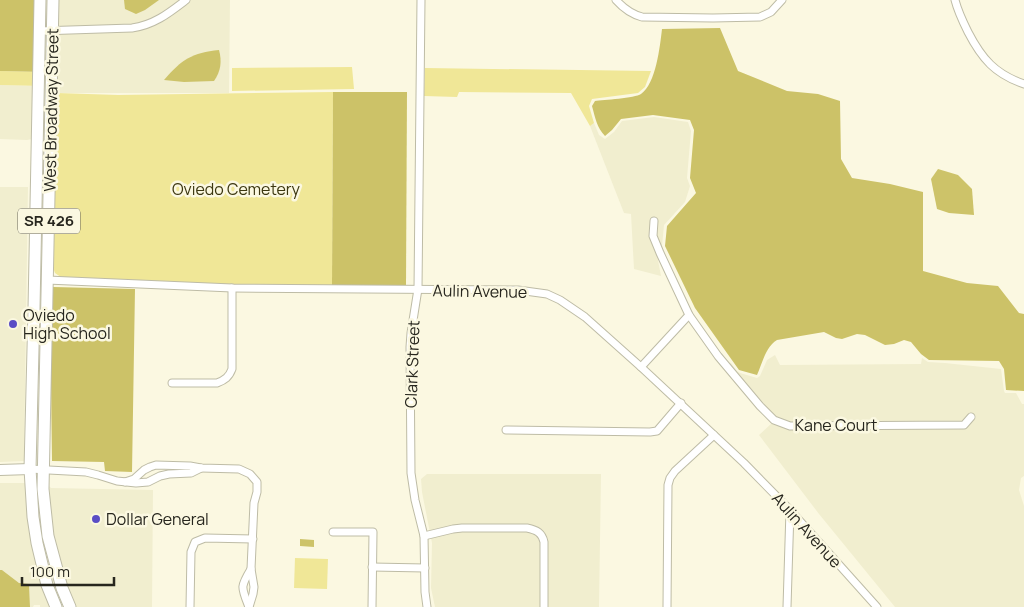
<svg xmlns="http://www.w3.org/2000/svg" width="1024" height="607" viewBox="0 0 1024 607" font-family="Manrope,sans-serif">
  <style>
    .built { fill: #f1eecf }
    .green { fill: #f0e797 }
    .forest { fill: #ccc268 }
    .water { fill: #cdc369 }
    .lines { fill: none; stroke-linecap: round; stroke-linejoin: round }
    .street-casing { stroke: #bebca6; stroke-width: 9 }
    .secondary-casing { stroke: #bebca6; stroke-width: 12 }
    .primary-casing { stroke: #bebca6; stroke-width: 13 }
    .street { stroke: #fff; stroke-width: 7 }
    .secondary { stroke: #fff; stroke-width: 10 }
    .primary { stroke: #fff; stroke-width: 11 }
    .poi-dot { fill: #5a4dc5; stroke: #fbf8e1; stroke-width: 2 }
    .labels { text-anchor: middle; stroke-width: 5; stroke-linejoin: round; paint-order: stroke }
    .shield { fill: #fbf8e1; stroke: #676558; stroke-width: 1 }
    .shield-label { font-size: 15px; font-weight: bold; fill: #27261e }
    .street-label { font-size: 16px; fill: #27261e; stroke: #fbf8e1 }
    .park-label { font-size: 16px; fill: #3c3710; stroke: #fbf8e1 }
    .poi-label { font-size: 16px; fill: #27261e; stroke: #fbf8e1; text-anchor: start }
  </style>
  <rect width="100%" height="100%" fill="#fbf8e1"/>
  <g class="built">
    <path d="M59,0H230L229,93H57Z"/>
    <path d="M0,85L43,86L42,137L27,140L0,139Z"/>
    <path d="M654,117L688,122L691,131L687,178L690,186L685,202L664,225L662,246L664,252H663L657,236L658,218H651L650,237L657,255L661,276L634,269L631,214L624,213L590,126L594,123L599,135L605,139L614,132L622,121Z"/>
    <path d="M0,187H28L24,461L0,462Z"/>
    <path d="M775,355L780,365L921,364L922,358L928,362L945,363L1001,369L1004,391L1005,393H1016L1022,404H1024V476L1021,478L1019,490L1024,506V607H895L819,514L759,435L772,423L967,427L976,417L970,413L962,422L791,423L776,417L727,362L731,363L737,371L740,373L757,378L760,376L767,360Z"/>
    <path d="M49,473V486L51,488L153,490L152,607H69L44,517Z"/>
    <path d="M427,474H601L599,607H435L431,588L432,543L422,492L421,479Z"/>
    <path d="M0,483H35L41,542L52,584L61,607H40V605H34L33,607H30L29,584L19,583L2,570H0Z"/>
  </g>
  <g class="green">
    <path d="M352,67L354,89L232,91V68Z"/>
    <path d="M425,68L651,71L645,87L638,93L592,99L589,106L594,123L590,126L571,93L459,92L457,97L424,96Z"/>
    <path d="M0,71L44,72L43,86L0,85Z"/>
    <path d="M333,92L332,285H229L62,278L55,273L52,265L57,93L118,95Z"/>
    <path d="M295,558L328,559L327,589L294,588Z"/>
  </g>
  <g class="forest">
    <path d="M0,0H45L44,72L0,71Z"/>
    <path d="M720,28L738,71L787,91L818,94L840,101L841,159L852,178L890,184L923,192V271L967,283L998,286L1019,313L1024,314V391L1006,390L1004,369L999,361L929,360L921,354L911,342L904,340L894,344L885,345L865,335L857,334L842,339L836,338L824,332L777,340C766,346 762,364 757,375L739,370L695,308L665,246L667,226L696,193L690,178L694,130L690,120L653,115L621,119L612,130L605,136C597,128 595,117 592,106L595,101C603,100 635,98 641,94C656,84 660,46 662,29Z"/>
    <path d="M333,92H407L406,286L332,285Z"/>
    <path d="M53,287L135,289L132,472L105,471L104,462L52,461L50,304Z"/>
    <path d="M0,570H2L19,583L29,584L30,607H0Z"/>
  </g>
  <g class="water">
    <path d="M124,0H159L145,10L136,14L125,9Z"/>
    <path d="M219,50C222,61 221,71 214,81L184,82L164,80C182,59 192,53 219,50Z"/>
    <path d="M938,169L958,175L972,189L974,215L949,213L937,209L931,179Z"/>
    <path d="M300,539L314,540V547L300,546Z"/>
  </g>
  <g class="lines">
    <g class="street-casing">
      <g id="street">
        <path d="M421,0L418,289L411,333L410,347L411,473L415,500L424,536L425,592L427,607"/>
        <path d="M616,0C624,9 631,14 642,17L713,18L760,17L771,12L782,0"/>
        <path d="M955,0C958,12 963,22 968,32C982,59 995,74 1024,84"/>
        <path d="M39,31L132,28C154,25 169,13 186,0"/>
        <path d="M654,221L653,236L660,253L689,315L718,356L760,406L774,420L790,426L964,425L971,417"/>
        <path d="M47,280L232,288L518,290L547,294L560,300L585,317L641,367L744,463L790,510L877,607"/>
        <path d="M641,367L689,315"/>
        <path d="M172,383H217C225,380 229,377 232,369V288"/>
        <path d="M506,430L650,432L657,431L681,403"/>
        <path d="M30,469L86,472L98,475L117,481L136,483L148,482L160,476L169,474L191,473L201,468"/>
        <path d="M125,482L134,479L144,470L150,467L156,465L190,466L201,468L239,469L250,474L257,482V492L254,503L251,569L254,587L253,594L249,607"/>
        <path d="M333,532H373L372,607"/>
        <path d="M424,536L453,529L462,528H527C537,530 542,533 544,542V607"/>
        <path d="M372,567L425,568"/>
        <path d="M190,607L191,552L195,542L205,538L253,539"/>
        <path d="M249,607C241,587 240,587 251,569"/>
        <path d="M667,607L668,485L670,478L675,471L714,435"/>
        <path d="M787,607L790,510"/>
      </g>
    </g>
    <g class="secondary-casing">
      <path id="secondary" d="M0,470L30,469"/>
    </g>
    <g class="primary-casing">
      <g id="primary">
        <path d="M40,0L34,309L30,469L33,517L37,543L47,585L56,607"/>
        <path d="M53,0L43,489L48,536L62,588L70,607"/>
      </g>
    </g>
    <use href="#street" class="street"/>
    <use href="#secondary" class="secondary"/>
    <use href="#primary" class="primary"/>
  </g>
  <g class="poi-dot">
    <circle cx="13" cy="324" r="5"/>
    <circle cx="96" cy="519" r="5"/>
  </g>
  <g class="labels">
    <rect class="shield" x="18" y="208.5" width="62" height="25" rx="4"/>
    <g class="shield-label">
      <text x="49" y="226">SR 426</text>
    </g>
    <g class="street-label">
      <text transform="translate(51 110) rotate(-89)" y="6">West Broadway Street</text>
      <text transform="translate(480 291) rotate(1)" y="6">Aulin Avenue</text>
      <text transform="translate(412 364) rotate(-88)" y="6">Clark Street</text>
      <text x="836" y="431">Kane Court</text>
      <text transform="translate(807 530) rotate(48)" y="6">Aulin Avenue</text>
    </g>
    <g class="park-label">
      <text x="236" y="195">Oviedo Cemetery</text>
    </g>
    <g class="poi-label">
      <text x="23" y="321">Oviedo<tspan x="23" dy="18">High School</tspan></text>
      <text x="106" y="525">Dollar General</text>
    </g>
  </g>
  <path d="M22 577v8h92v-8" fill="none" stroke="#27261e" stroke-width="2.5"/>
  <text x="30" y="577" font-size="15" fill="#27261e" stroke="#fbf8e1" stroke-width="4" paint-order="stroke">100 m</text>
</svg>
